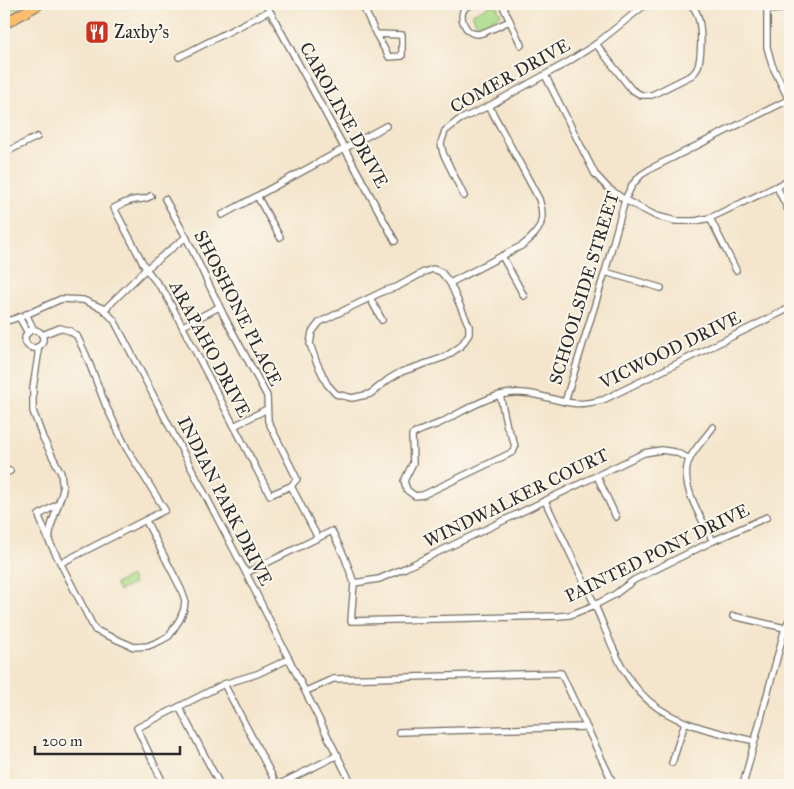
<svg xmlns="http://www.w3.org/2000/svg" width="794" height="789" viewBox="0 0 794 789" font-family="'IM FELL Great Primer',serif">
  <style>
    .green { fill: #abdb89; stroke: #6b835a }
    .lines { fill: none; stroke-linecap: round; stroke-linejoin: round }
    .street-casing { stroke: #716c63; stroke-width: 8 }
    .highway-casing { stroke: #716c63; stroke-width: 12 }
    .street { stroke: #fff; stroke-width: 5.5 }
    .highway { stroke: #fbbd6e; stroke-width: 10 }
    .labels { text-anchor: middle; stroke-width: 4; stroke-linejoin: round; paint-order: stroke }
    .poi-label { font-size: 18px; fill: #2b2b2b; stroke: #fbf7ec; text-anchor: start }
    .street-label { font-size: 18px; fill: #2b2b2b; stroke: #fbf7ec }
  </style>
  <rect width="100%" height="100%" fill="#fbf7ec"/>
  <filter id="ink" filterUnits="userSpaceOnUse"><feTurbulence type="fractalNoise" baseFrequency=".02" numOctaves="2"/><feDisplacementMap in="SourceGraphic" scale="10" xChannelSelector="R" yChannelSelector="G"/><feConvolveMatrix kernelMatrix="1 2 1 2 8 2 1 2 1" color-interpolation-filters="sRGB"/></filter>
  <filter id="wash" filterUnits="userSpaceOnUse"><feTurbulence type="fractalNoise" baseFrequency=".0096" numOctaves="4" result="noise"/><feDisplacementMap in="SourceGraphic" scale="20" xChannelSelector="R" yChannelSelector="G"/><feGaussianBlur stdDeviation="1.12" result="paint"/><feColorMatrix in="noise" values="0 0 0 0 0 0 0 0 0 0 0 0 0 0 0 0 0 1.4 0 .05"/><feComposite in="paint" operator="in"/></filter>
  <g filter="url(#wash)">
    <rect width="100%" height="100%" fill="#f4e5cc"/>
    <g class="green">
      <path d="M4,4H26L4,16Z"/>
      <path d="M494,4H496L501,15L478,26L472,14Z"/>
      <path d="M131,576L134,584L119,591L115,584Z"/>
    </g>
  </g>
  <g filter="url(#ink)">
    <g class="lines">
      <g class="street-casing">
        <g id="street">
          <path d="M266,4L395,241"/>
          <path d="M362,4L376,34L389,57L402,56V35L376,34"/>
          <path d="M473,4C473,4 466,7 466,7C457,15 465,34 477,34C484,34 502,24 510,21"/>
          <path d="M502,4L521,45"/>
          <path d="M767,4V47L772,65L790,102"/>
          <path d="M767,10L790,8"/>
          <path d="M596,44L631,89L641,95H652L692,75C694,73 696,71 697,69C702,58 702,29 698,17C697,12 694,8 691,4"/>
          <path d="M179,57L269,11"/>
          <path d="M545,75L595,174L608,188L625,200L656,216L676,221H695L710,218L790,180"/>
          <path d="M4,153L37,137"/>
          <path d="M777,187L790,214"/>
          <path d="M151,196C143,201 143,198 134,200C127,201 120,205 114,208L146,269L165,293L270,495L291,486L297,479L268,421L267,396L224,316L186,237L165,199"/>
          <path d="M257,196L280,237"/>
          <path d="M464,196L443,153L441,143L445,131L459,120L489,106L568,62L596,44L646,4"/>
          <path d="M222,215L386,126"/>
          <path d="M710,218L736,270"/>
          <path d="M502,256L524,296"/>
          <path d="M433,269L441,272L450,283L469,326V334L461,346L445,357L401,372L389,379L370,394L352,398L336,394L327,384L316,361L310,344L312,332L320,322L384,291L397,287L424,272Z"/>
          <path d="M605,272L661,288"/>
          <path d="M450,283L523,245C541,231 546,220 539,199L489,106"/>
          <path d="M370,298L382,320"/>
          <path d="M104,310L146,269L186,237"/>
          <path d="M26,314L34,330"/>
          <path d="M19,317L28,333"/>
          <path d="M4,322L23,316L61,299L83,300L102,308L114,320L246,573L352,785"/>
          <path d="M183,326L219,307"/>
          <circle cx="34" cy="339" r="9"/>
          <path d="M42,335L60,328L70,331L77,336L86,355L106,406L127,449L165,510L61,563"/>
          <path d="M38,347V356L33,388V411L43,438L61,473L63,490L51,526L49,541L95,630L134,647L148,646L160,641L169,636L180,619L184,609L185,600L181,589L146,521"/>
          <path d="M500,395L507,427L513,439L515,447L513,452L423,495L415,496L407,490L404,481L413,463L412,435C421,429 431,427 440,423C464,411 495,390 523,393C540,394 555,401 572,403C583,405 592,402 603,400L790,308"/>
          <path d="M565,402L605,272L625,200L632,185L641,175L652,168L790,99"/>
          <path d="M234,426L267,409"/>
          <path d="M4,474L10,471"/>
          <path d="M597,476L616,517"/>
          <path d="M291,486L318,538"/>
          <path d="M545,501C561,535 578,569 594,603C611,641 622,684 658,708C686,727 722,733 754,741"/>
          <path d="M49,541L40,519L39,515L58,504"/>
          <path d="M713,541C702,518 677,483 690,458C696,447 706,437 713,427"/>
          <path d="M246,573L332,531L345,558L354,583L351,621L559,616L570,615L595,605L614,595L634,580L713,541L767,517"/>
          <path d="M354,583L379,579L405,568L644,453L661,450L675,452L690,459"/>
          <path d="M733,616L785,628"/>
          <path d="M224,684L277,785"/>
          <path d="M306,691L333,679L561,673L614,785"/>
          <path d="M179,707L220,785"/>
          <path d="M399,732L585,727"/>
          <path d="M672,763L685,723"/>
          <path d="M164,785L137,728L224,684L257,674L289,659"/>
          <path d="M278,785L338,755"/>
          <path d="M743,785L785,628L790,618"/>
        </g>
      </g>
      <g class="highway-casing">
        <path id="highway" d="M4,24L39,4"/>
      </g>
      <use href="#street" class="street"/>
      <use href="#highway" class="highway"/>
    </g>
  </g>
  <defs>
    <g id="restaurant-square" transform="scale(1.25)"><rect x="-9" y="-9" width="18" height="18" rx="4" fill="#c8321e" stroke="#fbf7ec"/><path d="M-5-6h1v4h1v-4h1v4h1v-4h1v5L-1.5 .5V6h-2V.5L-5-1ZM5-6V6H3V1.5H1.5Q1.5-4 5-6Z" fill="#fff"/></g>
  </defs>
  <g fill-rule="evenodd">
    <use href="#restaurant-square" x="97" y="32"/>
  </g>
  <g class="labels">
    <g class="poi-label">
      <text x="114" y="38">Zaxby's</text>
    </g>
    <g class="street-label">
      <text transform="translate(510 76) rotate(-29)" y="6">COMER DRIVE</text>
      <text transform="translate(344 115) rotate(61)" y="6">CAROLINE DRIVE</text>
      <text transform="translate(584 288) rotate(-73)" y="6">SCHOOLSIDE STREET</text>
      <text transform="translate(238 308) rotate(63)" y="6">SHOSHONE PLACE</text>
      <text transform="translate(210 349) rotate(62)" y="6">ARAPAHO DRIVE</text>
      <text transform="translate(670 350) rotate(-26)" y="6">VICWOOD DRIVE</text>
      <text transform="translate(516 498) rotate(-26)" y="6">WINDWALKER COURT</text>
      <text transform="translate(225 501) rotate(63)" y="6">INDIAN PARK DRIVE</text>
      <text transform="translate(657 553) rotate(-26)" y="6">PAINTED PONY DRIVE</text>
    </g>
  </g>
  <rect width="794" height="789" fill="none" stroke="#fbf7ec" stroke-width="20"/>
  <path d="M35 746v8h145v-8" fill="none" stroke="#2b2b2b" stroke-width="2.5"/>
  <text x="42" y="746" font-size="15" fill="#2b2b2b" stroke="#fbf7ec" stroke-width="4" paint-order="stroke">200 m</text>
</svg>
